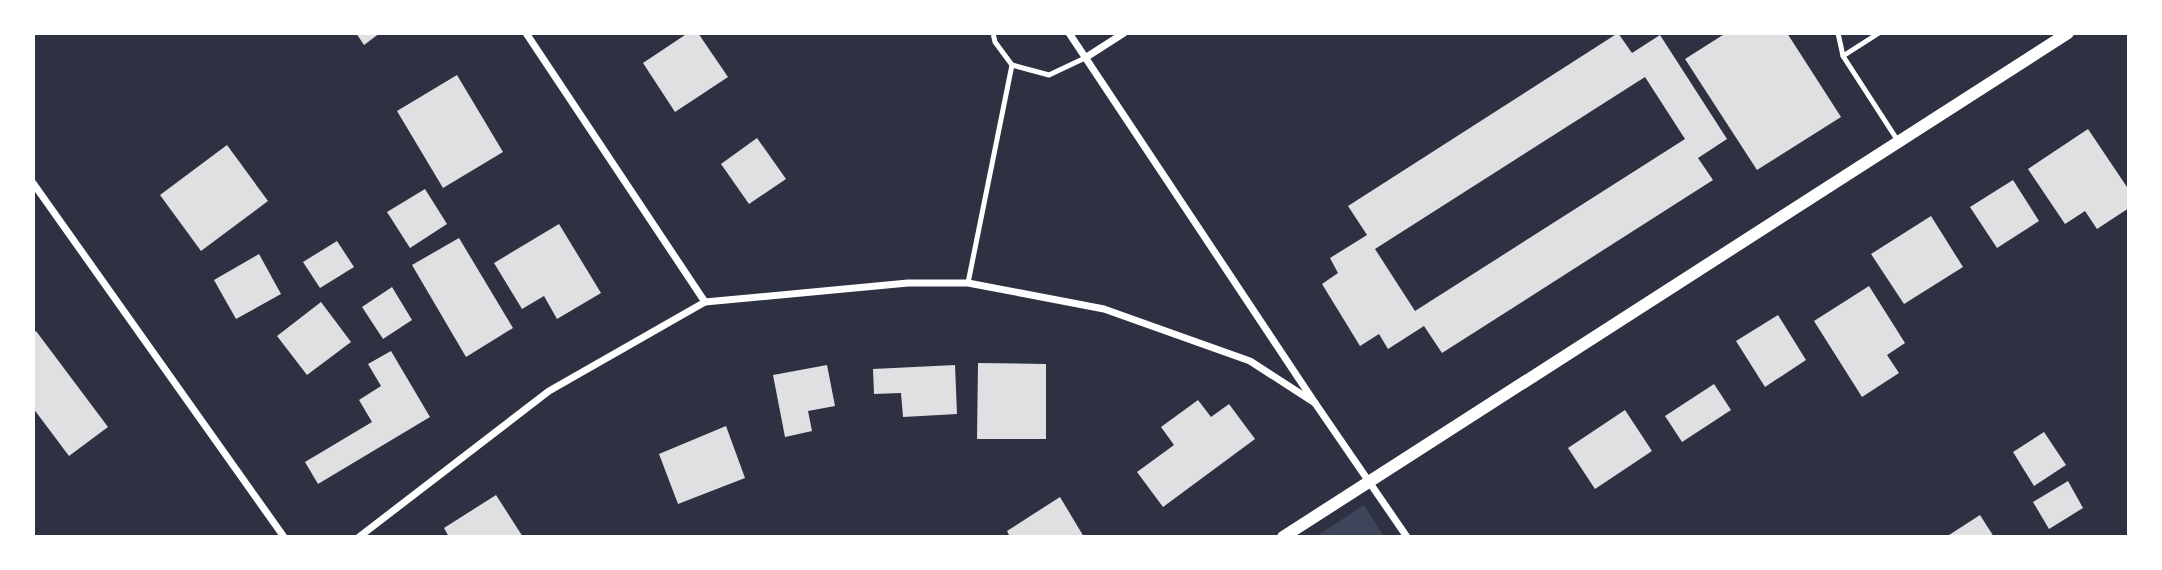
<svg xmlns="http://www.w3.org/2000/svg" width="2162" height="570" viewBox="0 0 2162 570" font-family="Barlow,sans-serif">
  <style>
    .green { fill: #3c4559 }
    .building { fill: #e0e0e3; fill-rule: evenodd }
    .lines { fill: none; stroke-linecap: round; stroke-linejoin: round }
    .service { stroke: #fff; stroke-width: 5 }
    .minor { stroke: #fff; stroke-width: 7 }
    .tertiary { stroke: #fff; stroke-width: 12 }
  </style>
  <rect width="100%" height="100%" fill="#2d3142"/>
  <path class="green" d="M1364,505L1384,537H1315Z"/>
  <g class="building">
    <path d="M356,33H380L364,45Z"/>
    <path d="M688,33H698L728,77L675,112L643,63Z"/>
    <path d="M1618,33L1632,53L1660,35L1727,139L1698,158L1713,180L1442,353L1424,326L1388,349L1379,334L1360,346L1322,284L1338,273L1330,258L1367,235L1348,206ZM1645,77L1685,139L1415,311L1375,249Z"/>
    <path d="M1726,33H1787L1841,117L1757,170L1685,59Z"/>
    <path d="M457,75L503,152L443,188L397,111Z"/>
    <path d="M2088,129L2129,190V208L2097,229L2085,211L2065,224L2028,169Z"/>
    <path d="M757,138L786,179L749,204L721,164Z"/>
    <path d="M227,145L268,201L201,251L160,195Z"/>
    <path d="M2013,180L2039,221L1997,248L1970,207Z"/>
    <path d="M425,189L447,224L410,248L387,212Z"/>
    <path d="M1931,216L1963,267L1904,304L1871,254Z"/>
    <path d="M559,224L601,293L557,319L544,296L522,309L494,263Z"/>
    <path d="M459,238L513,328L466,357L412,265Z"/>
    <path d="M337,241L354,267L320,288L303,262Z"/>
    <path d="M259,254L281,294L236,319L214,280Z"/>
    <path d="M1869,286L1905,343L1887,355L1899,373L1862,397L1814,321Z"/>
    <path d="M392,287L412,320L383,339L362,307Z"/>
    <path d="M321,302L351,342L307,375L277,336Z"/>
    <path d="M1778,315L1806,360L1765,387L1736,341Z"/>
    <path d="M36,331L108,427L69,456L33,408V333Z"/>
    <path d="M391,351L430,417L318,484L305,462L372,422L359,400L381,386L368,364Z"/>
    <path d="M978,363L1046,364V439H977Z"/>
    <path d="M827,365L835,406L808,411L812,431L785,437L773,375Z"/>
    <path d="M955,365L957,414L903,417L901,393L874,394L873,369Z"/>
    <path d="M1714,384L1731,410L1682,442L1665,416Z"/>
    <path d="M1198,400L1211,417L1229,404L1255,439L1163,507L1137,472L1174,445L1161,427Z"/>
    <path d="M1625,410L1652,451L1595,489L1568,448Z"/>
    <path d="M726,426L745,478L678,504L659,454Z"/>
    <path d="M2044,432L2066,465L2034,486L2013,452Z"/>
    <path d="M2068,481L2083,508L2049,529L2033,502Z"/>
    <path d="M496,495L523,537H449L444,528Z"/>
    <path d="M1060,497L1084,537H1010L1007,531Z"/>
    <path d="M1980,515L1994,537H1946Z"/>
  </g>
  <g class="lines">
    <g class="service">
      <path d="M993,33L995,42L1012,65L1049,75L1085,58"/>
      <path d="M1838,33L1843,56"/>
      <path d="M1879,33L1843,56L1898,141"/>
      <path d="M968,283L1012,65"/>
    </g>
    <g class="minor">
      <path d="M526,33L705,302"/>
      <path d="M1069,33L1315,403L1407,537"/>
      <path d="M1085,58L1124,33"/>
      <path d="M33,183L284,537"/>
      <path d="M359,537L549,391L705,302L908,283H968L1104,309L1250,361L1315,403"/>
    </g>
    <path class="tertiary" d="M1283,537L2068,33"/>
  </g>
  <rect width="2162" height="570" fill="none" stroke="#ffffff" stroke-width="70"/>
</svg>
